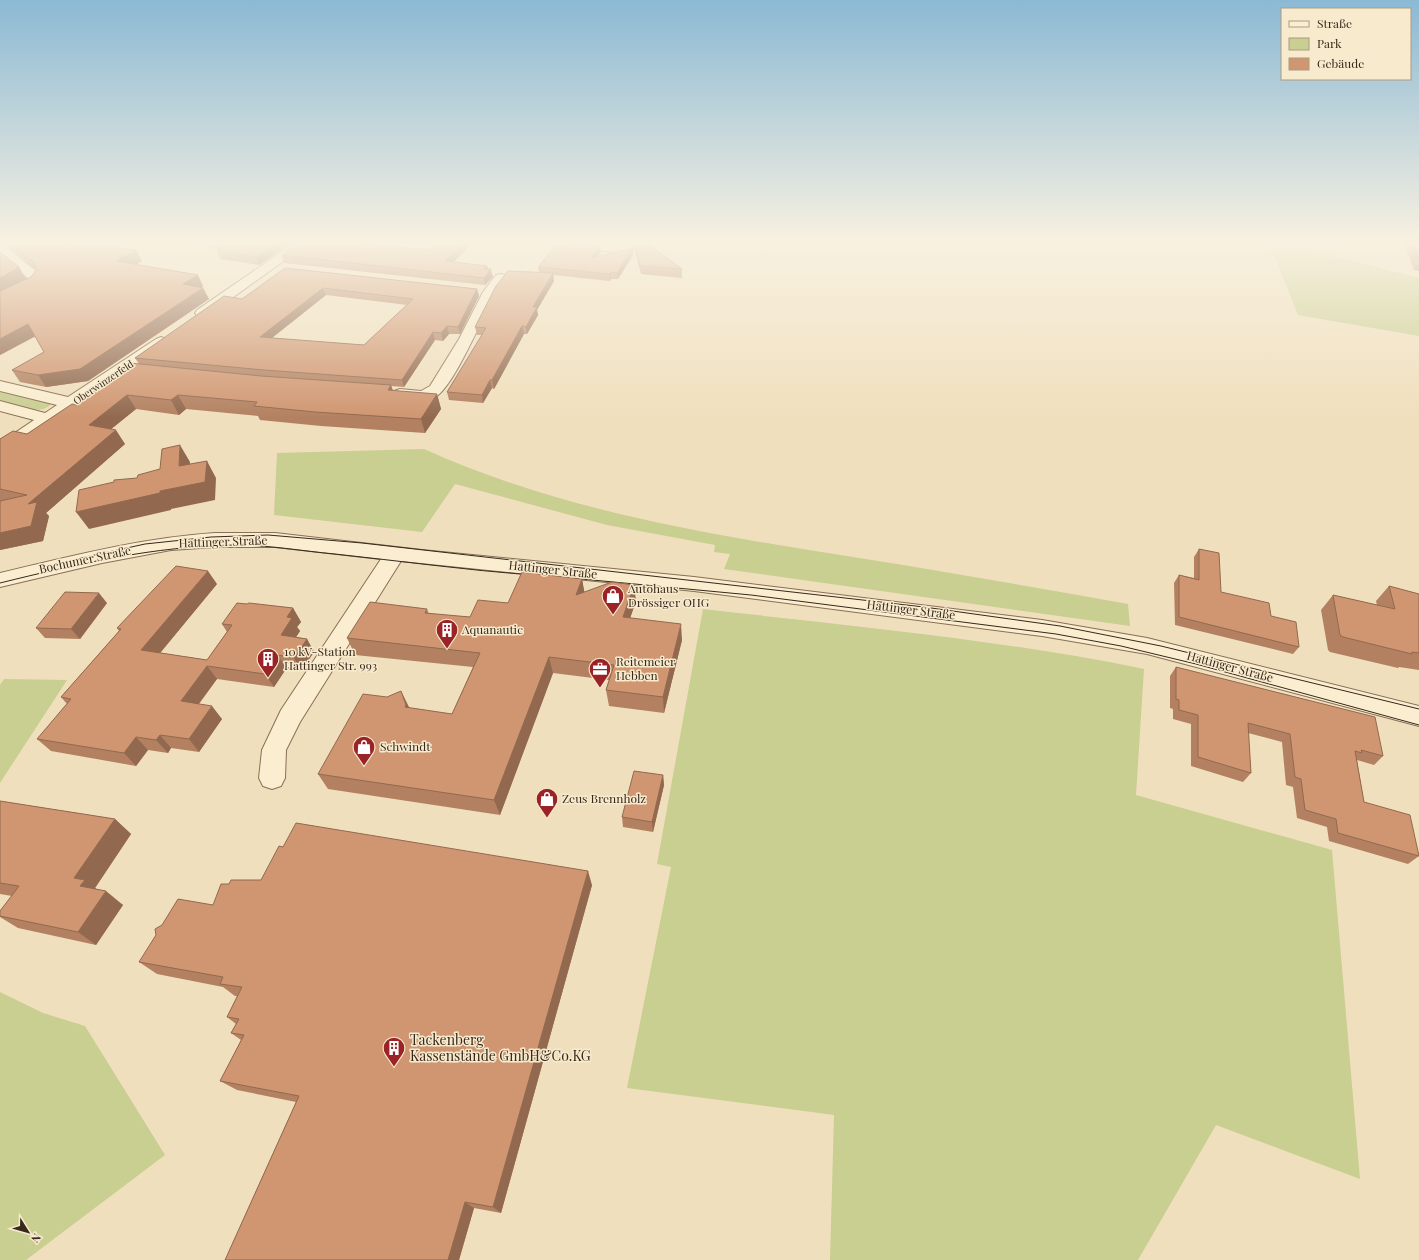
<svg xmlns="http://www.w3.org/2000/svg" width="1419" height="1260" viewBox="0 0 1419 1260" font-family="'Playfair Display',serif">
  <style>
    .green { fill: #c9ce91 }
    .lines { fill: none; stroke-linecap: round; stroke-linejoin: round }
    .minor-casing { stroke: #886f55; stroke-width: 2 }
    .minor { fill: #faedd0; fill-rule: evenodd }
    .tram { stroke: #37281b; stroke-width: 1 }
    .wall { fill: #b38161; fill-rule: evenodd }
    .shaded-wall { fill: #92694f }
    .building { fill: #d09671; stroke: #92694f; fill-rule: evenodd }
    .labels { text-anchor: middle; stroke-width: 3; stroke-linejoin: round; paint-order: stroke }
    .far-street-label { font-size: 10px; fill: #37281b; stroke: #f7eacd }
    .street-label { font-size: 12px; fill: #37281b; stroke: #f7eacd }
    .poi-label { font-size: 12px; fill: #37281b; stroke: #f7eacd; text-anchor: start }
    .near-poi-label { font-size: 14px; fill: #37281b; stroke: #f7eacd; text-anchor: start }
  </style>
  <rect width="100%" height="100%" fill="#f0dfbd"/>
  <g class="green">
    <path d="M1269,242H1277L1419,278V336L1298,315Z"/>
    <path d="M0,389L52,402C45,418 13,404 0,401Z"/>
    <path d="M424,449C561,511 712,535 859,558C949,572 1038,588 1128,604L1130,626L724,569L730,554L714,552L715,545L607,525L455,484L422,532L274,515L277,453Z"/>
    <path d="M703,609C850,626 998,639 1144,669L1136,795L1332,850L1360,1179L1216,1125L1138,1260H830L834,1115L627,1088L671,867L657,864Z"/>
    <path d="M4,679L67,680L0,783V685Z"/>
    <path d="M0,992L43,1013L85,1026L165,1155L26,1260H0Z"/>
  </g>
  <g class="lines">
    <g class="minor-casing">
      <g id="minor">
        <path d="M296,242H310L207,316H197L195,313L197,310Z"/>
        <path d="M545,242H593L617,244L624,242H642L640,245L618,252L551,246L547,245Z"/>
        <path d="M0,246L5,247L40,274L42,280L37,287L0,304V295L27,281L28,278L0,256Z"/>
        <path d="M501,274L506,275L508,278C504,283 500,288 497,293C482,315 455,387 434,398C423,404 406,400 394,397L392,394L394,391L400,389L421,391L430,386L459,339L483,292L496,275Z"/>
        <path d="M161,337L166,339L169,342L166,345L6,455L0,456V443L34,420L0,411V401L45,413L57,405L0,391V381L68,397L156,339Z"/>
        <path d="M215,533H275L422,550L694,577L1042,620L1147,638L1419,706V726L1147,654L1042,636L694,591L401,561L300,722L286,750L285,778L281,786L272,789L263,786L259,778L262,750L281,710L381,559L275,547H215L171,550L102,563L0,587V573C72,556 141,538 215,533Z"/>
      </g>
    </g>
    <use href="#minor" class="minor"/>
    <g class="tram">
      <path d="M72,560L145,544L211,537L268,535L362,543L924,607L1060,626L1161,646L1419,709"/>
      <path d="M571,578L751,595L1056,634L1121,646L1196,664L1419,725"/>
      <path d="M0,583C77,564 155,546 236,545C269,545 302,551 335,554C400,561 466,570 531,575"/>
    </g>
  </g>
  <g class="wall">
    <path d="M6,242H58L68,244L93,248L136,250L142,261L136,265L203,286L201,288H203L209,299L88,381L46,387L20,382L12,370L44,352L35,336L0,355V252L19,267L26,279L22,281L31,277L36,270L11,249Z"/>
    <path d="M189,242H293L259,265L220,259L217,251L219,250Z"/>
    <path d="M374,242L371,244L453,262L487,266L488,269L493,277L485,285L284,263L281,255Z"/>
    <path d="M634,242H645L682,269V278L641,274L634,248Z"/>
    <path d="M1305,242H1331L1329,245Z"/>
    <path d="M1404,242H1419V271L1414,270Z"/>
    <path d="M600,245L601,252L598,256L633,255L618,279H611L610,281L553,275L554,281L537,310L538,315L527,334H524L494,389L492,388L483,403L449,400L447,392L482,335H477L475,327L539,272L538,267Z"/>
    <path d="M285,268L477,289L479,296L460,334H449L443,341L435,340L404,387L391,386L393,391L437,394L441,409L425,433L321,426L260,420L258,416L186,409L179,415L136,409L111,429L125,444L46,513L49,516L43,541L0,550V438V439L27,434L77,405L139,364L135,358L242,299ZM326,295L407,305L364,345L272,338Z"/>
    <path d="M1199,549L1221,592L1271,616L1299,647L1293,654L1175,625L1174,583L1179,575L1194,578V557Z"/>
    <path d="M582,579L584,592L636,601L630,618L682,640L664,713L609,706L606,690L609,680L553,673L500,815L328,789L318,774L409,708L452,714L473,667L355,655L347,638L427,609L429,614L470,617L508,603Z"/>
    <path d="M217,584L160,653L207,660L227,632L222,624L247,604L293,608L301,622L297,627L300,631L296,637L307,639L314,652L301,671L286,669L274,687L217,679L199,704L222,719L199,752L171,748L168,753L148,750L136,766L51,751L37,739L67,704L61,697L119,631L117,628Z"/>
    <path d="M1389,586L1419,594V670L1399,667L1398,668L1330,652L1328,650L1321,610L1333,595L1377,605L1376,601Z"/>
    <path d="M107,603L80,639L45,638L36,628Z"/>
    <path d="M1176,667L1383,756L1374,765L1357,760L1364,802L1419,856L1408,864L1329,841L1327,827L1297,818L1293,787L1286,785L1282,742L1248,733L1251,773L1243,782L1191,766V724L1173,719V709L1170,708V676Z"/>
    <path d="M663,775L664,785L653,832L623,827L622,817Z"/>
    <path d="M0,801L115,819L131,834L95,888L123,905L96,945L18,928L0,917V911L12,896L0,894Z"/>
    <path d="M592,885L501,1213L474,1208L459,1260H225L296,1102L237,1090L220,1081L241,1040L231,1033L236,1024L227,1017L237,996H235L223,987L157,974L139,962L213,905Z"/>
  </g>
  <g class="shaded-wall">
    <path d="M279,242H293L259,265L256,257Z"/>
    <path d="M362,242H374L363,251L361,243Z"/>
    <path d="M464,242H473L447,269L445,261Z"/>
    <path d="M600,245L601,252L592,264L591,258Z"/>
    <path d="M633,248V255L618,279L617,273Z"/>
    <path d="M136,250L142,261L122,272L116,261Z"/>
    <path d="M487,266L489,272L491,269L493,277L485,285L484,278V269Z"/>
    <path d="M19,267L26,279L0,293V278Z"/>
    <path d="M611,272V279L610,281V274Z"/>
    <path d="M553,273L554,281L537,310L538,315L527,334L526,327L533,307Z"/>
    <path d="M198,275L203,286L189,295L183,284Z"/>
    <path d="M203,288L209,299L88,381L46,387L38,375Z"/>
    <path d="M323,288L326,295L264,344L260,337Z"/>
    <path d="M477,289L479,296L460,334L458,327Z"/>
    <path d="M28,324L36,336L0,355V339Z"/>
    <path d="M447,326L449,334L443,341L441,333Z"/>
    <path d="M522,326L524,334L494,389L492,380Z"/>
    <path d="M433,332L435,340L404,387L402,380Z"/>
    <path d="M490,380L492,388L483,403L482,395Z"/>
    <path d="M391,385L396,399L388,390Z"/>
    <path d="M437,394L441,409L425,433L421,419Z"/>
    <path d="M127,395L136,409L99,439L89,425Z"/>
    <path d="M178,395L186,409L179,415L171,400Z"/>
    <path d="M116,430L125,444L46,513L49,516L43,541L0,550V533L28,504Z"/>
    <path d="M180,445L190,462L189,483L179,466Z"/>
    <path d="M207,461L216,478L215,500L171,509V510L89,529L76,512L160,491Z"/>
    <path d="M208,571L217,584L151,664L141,650Z"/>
    <path d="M582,579L585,595H576Z"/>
    <path d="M634,585L636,601L625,633L623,617Z"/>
    <path d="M99,593L107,603L80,639L71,629Z"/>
    <path d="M293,608L301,622L297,627L300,631L289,648L281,635L287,617Z"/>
    <path d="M681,624L682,640L664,713L663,697Z"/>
    <path d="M307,639L314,652L301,671L294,658Z"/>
    <path d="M278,655L286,669L274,687L265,674Z"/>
    <path d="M549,657L553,673L500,815L494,800Z"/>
    <path d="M207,666L217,679L191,714L181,701Z"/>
    <path d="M401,691L409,707L414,721L405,707Z"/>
    <path d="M212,706L222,719L199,752L189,739Z"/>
    <path d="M160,735L171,748L168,753L156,740Z"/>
    <path d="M136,737L148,750L136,766L124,753Z"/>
    <path d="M663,775L664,785L653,832L652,822Z"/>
    <path d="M115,819L131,834L95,888L103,894L80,886L74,878Z"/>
    <path d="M588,871L592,885L501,1213L493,1207Z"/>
    <path d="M106,891L123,905L96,945L78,932Z"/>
    <path d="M465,1202L474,1208L459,1260H448Z"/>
  </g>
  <g class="building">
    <path d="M8,242H58L68,244L74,242L93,248L99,245L136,250L116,261L198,275L183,284L203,288L80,369L38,375L12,370L44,352L28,324L0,339V291L31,277L36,270L34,262Z"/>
    <path d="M214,242H279L256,257L217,251L226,245Z"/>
    <path d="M300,242H362L361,243L430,250L438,242H464L445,261L487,266L484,269H491L484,278L281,255Z"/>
    <path d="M559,242L600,245L591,258L633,248L617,273L611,272L610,274L538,267Z"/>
    <path d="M634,242H645L682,269L640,266Z"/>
    <path d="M1413,242H1419V259Z"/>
    <path d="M0,252L19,267L0,278Z"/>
    <path d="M285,268L477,289L458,327L447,326L441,333L433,332L402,380L264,370L135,358L224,296L242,299ZM323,288L413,299L364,345L260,337Z"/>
    <path d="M508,271L553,273L533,307H537L526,327L522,326L492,380H490L482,395L447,392L486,328L475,327L496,286Z"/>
    <path d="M130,363L261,376L391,385L388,390L437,394L421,419L315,412L254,406L257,402L178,395L171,400L127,395L89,425L116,430L28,504L37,502L31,526L0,533V501L27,495L0,489V439L13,431L27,434L72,404L77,405Z"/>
    <path d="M180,445L179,466L207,461L205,482L160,491V493L76,512L79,490L114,482V480L137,478L138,475L160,469L162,449Z"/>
    <path d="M1199,549L1219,553L1221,592L1269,603L1271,616L1296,622L1299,647L1179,617V575L1199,580Z"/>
    <path d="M176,566L208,571L141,650L207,660L232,625L222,624L237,603L247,604L249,603L293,608L287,617L292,618L281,635L307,639L294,658L278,655L265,674L207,666L181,701L212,706L189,739L160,735L156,740L136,737L124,753L37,739L71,699L61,697L121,629L117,628Z"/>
    <path d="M522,572L582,579L576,595L612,582L634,585L623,617L681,624L663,697L606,690L614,665L549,657L494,800L318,774L363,694L387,697L401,691L406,705L405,707L452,714L480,653L347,638L370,602L427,609L425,613L470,617L478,600L508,603Z"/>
    <path d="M1389,586L1419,594V653L1412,652V654L1343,637L1340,635L1333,595L1395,609Z"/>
    <path d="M65,592L99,593L71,629L36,628Z"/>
    <path d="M1176,667L1375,717L1383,756L1361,750L1362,753L1355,751L1364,802L1410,815L1419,856L1338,833L1336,819L1305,810L1301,779L1295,777L1290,734L1248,723L1251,773L1198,757V715L1179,710V700L1176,699Z"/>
    <path d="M634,771L663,775L652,822L622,817Z"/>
    <path d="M0,801L115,819L74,878L85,880L80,886L106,891L78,932L0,916V911L19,886L0,883Z"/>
    <path d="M296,823L588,871L493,1207L465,1202L448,1260H225L299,1096L220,1081L244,1035L231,1033L239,1019L227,1017L242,987L220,984L223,977L139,962L156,935L155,929L162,925L178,899L213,905L221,884H229L231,880H261L279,846L283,847Z"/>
  </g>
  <linearGradient id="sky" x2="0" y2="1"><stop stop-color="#8bb9d4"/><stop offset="0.58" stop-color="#f8f1e1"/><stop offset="1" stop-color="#f8f1e1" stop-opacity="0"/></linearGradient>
  <rect width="1419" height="418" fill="url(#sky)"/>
  <defs>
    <g id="shop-pin" transform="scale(1.15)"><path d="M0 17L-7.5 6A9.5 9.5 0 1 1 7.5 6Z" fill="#9a2327" stroke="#f7eacd"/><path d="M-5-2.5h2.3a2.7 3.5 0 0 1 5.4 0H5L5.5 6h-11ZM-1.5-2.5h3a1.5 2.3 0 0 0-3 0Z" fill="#fff"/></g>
    <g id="building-pin" transform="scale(1.15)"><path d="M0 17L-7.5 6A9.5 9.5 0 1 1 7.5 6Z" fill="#9a2327" stroke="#f7eacd"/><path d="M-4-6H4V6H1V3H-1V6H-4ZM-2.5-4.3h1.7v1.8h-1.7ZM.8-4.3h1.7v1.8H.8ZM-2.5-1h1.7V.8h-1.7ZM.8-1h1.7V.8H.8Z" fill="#fff"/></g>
    <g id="office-pin" transform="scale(1.15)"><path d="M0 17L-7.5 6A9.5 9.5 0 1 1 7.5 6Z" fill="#9a2327" stroke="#f7eacd"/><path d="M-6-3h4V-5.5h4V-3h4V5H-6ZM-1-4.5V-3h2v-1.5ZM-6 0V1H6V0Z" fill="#fff"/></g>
  </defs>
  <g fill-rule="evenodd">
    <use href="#shop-pin" x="613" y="596"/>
    <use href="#building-pin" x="447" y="630"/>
    <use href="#building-pin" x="268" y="659"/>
    <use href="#office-pin" x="600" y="669"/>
    <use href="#shop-pin" x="364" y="747"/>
    <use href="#shop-pin" x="547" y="799"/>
    <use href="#building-pin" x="394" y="1048"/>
  </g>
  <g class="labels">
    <g class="far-street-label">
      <text transform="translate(103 382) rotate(-34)" y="4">Oberwinzerfeld</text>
    </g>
    <g class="street-label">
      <text transform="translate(223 542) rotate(-2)" y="4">Hattinger Straße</text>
      <text transform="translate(85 560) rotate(-12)" y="4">Bochumer Straße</text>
      <text transform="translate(553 570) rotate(6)" y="4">Hattinger Straße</text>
      <text transform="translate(911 610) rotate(7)" y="4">Hattinger Straße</text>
      <text transform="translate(1230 667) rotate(15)" y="4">Hattinger Straße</text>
    </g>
    <g class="poi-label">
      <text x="628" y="593">Autohaus<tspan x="628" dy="14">Drössiger OHG</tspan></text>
      <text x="462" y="634">Aquanautic</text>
      <text x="284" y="656">10 kV-Station<tspan x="284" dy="14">Hattinger Str. 993</tspan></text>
      <text x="616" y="666">Reitemeier<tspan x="616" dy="14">Hebben</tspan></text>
      <text x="380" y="751">Schwindt</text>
      <text x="562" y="803">Zeus Brennholz</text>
    </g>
    <g class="near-poi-label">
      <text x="410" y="1045">Tackenberg<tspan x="410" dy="16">Kassenstände GmbH&amp;Co.KG</tspan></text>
    </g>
  </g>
  <rect x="1281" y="8" width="130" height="72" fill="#f7eacd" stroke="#aa9c86"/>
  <rect x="1289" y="21" width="20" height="6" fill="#faedd0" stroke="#aa9c86"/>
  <text x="1317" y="28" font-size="12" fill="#37281b">Straße</text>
  <rect x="1289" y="38" width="20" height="12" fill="#c9ce91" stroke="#aa9c86"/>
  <text x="1317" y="48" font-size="12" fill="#37281b">Park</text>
  <rect x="1289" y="58" width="20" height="12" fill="#d09671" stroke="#aa9c86"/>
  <text x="1317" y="68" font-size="12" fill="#37281b">Gebäude</text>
  <g transform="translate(28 1232) rotate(127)" stroke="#f7eacd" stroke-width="3" paint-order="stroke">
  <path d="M0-3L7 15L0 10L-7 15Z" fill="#37281b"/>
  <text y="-6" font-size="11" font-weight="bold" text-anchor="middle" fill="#37281b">N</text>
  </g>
</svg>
